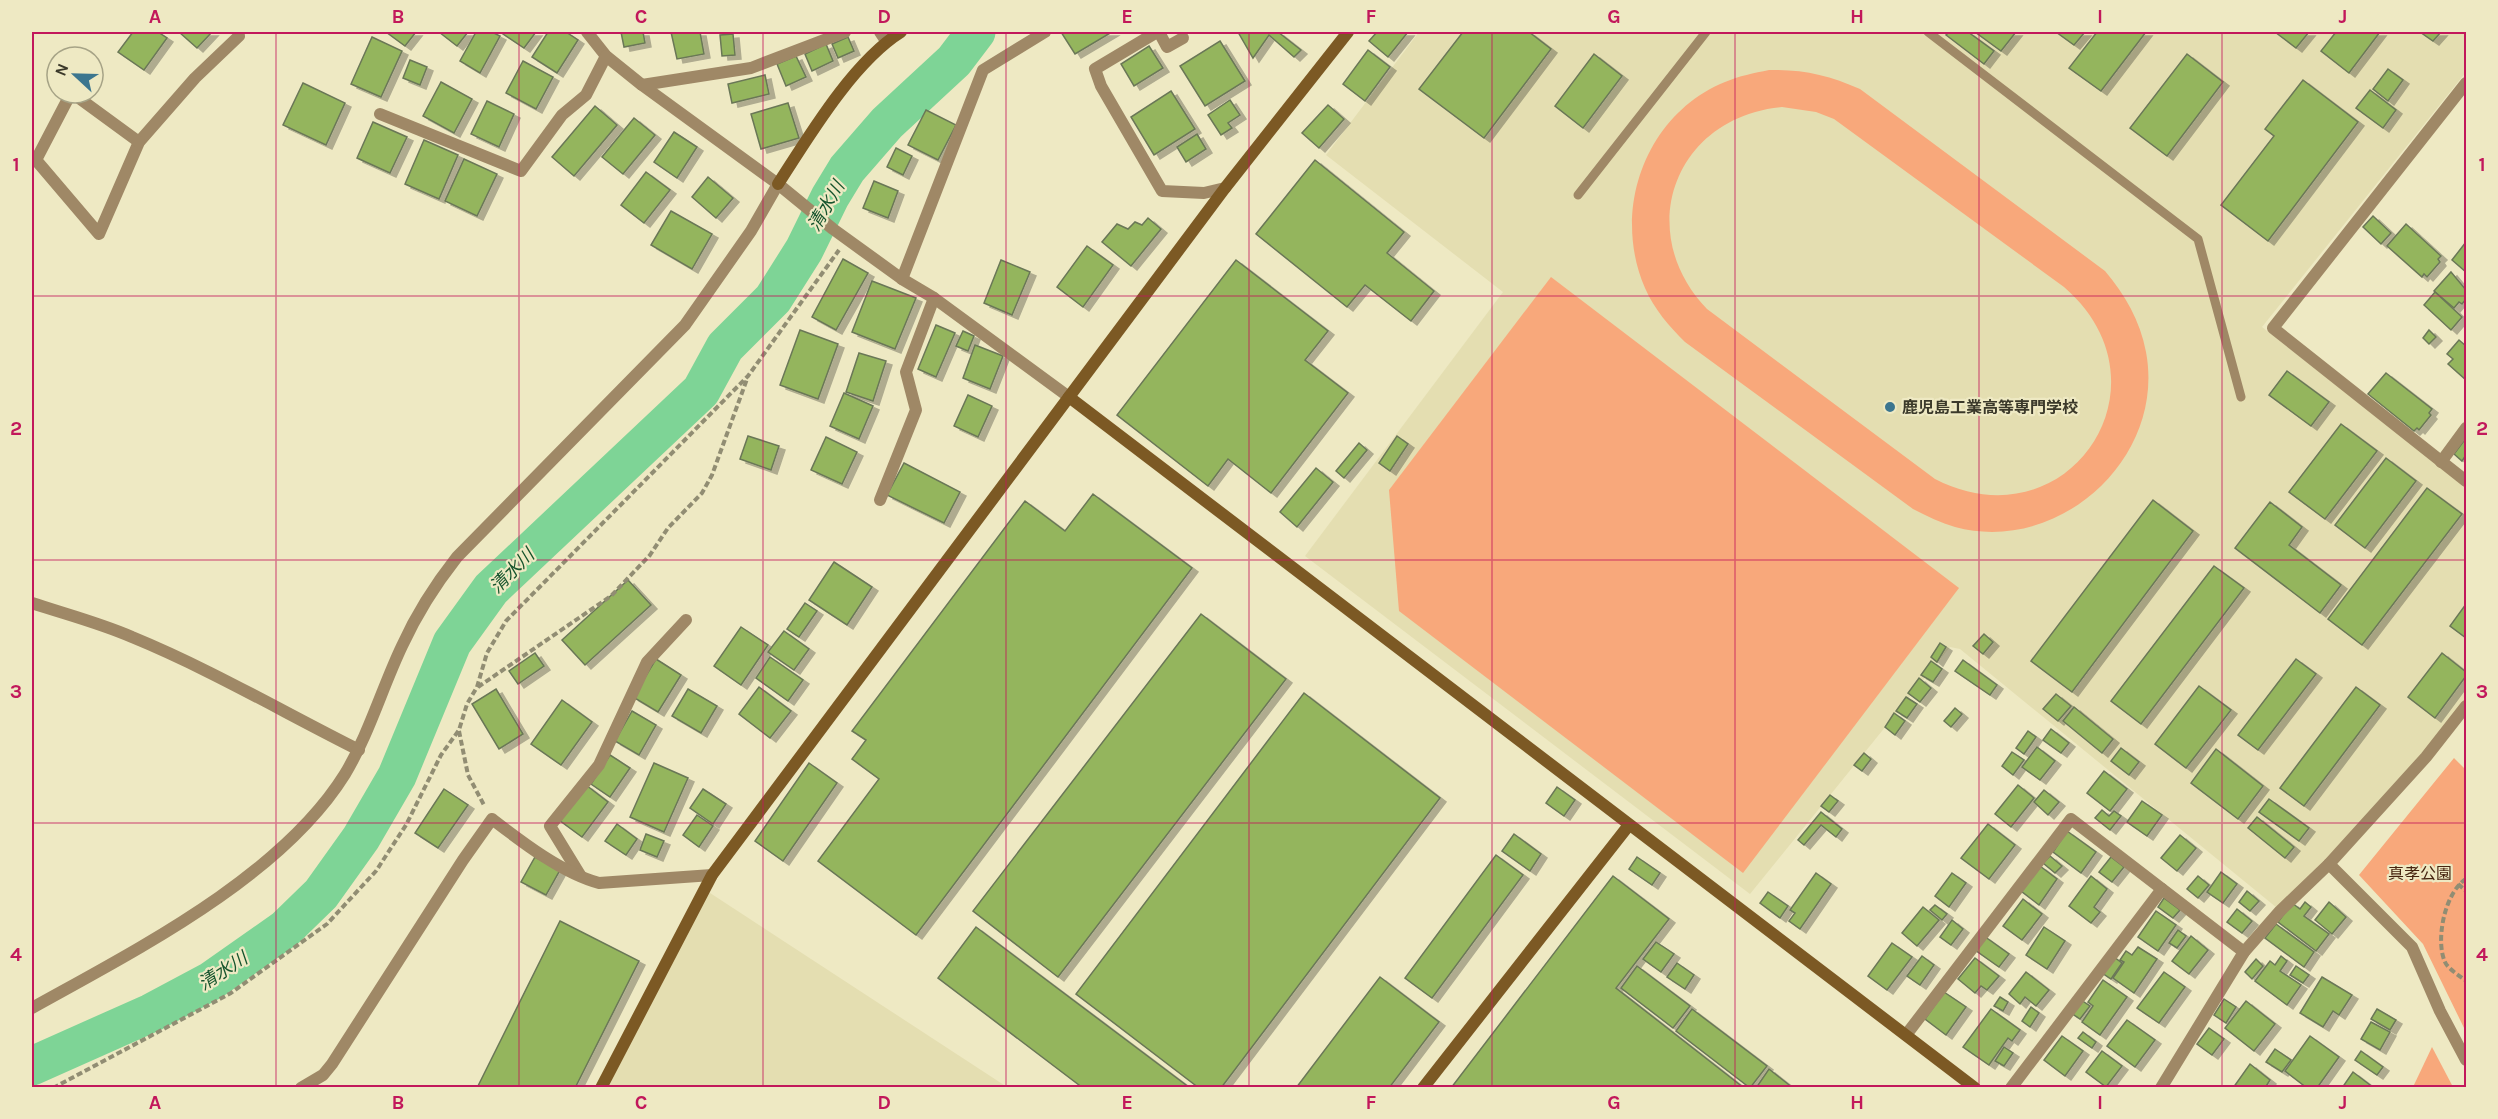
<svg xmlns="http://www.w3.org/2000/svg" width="2498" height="1119" viewBox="0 0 2498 1119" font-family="Karla,'Noto Sans JP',sans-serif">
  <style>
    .built { fill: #e4deb1 }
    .green { fill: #f8a87b; fill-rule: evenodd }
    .water { fill: #7ed496 }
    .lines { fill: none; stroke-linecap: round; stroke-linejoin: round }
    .river { stroke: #7ed496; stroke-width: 39 }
    .building { fill: #94b55d; stroke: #6a7757; stroke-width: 1.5; filter: url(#shadow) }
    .path { stroke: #918d73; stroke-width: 4; stroke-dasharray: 6 3; stroke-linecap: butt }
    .lane { stroke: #9f8866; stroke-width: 9 }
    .street { stroke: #9f8866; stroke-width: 12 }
    .secondary { stroke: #7c5924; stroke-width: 12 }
    .grid { fill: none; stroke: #c2185b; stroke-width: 1.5; stroke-opacity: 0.55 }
    .poi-dot { fill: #3c768f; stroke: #eee9c3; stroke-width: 2 }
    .labels { text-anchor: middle; stroke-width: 4.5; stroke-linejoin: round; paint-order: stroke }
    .poi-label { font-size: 16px; font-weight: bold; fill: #3b392a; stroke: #eee9c3; text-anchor: start }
    .park-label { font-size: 16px; fill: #472510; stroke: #eee9c3 }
    .water-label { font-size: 18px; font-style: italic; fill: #16542d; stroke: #eee9c3 }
    .neatline { fill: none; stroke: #c2185b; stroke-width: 2 }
    .grid-label { font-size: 20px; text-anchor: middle; font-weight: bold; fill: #c2185b }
  </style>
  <defs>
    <filter id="shadow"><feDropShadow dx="6" dy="4" stdDeviation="0" flood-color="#0004"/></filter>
  </defs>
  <rect width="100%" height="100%" fill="#eee9c3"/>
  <g class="built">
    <path d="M1419,32H2466V72L2262,327L2466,487V706L2282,912L1960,649L1950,647L1750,894L1305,556L1503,292L1326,155Z"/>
    <path d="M707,891L1007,1087L608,1088Z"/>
  </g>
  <g class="green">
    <path d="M1769,70C1802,69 1829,75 1860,89L2105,271C2125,295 2140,320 2146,352C2166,458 2059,555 1955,527C1941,523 1927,516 1913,509L1685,342C1669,326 1654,309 1645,288C1611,210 1646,114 1725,82C1739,76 1754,73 1769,70ZM1782,107L1816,112L1834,119L2064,287C2177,384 2068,547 1935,479L1707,309C1633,232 1674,117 1782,107Z"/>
    <path d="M1551,277L1959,588L1743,873L1399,611L1389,490Z"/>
    <path d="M2454,758L2466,770V1032L2423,944L2359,875Z"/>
    <path d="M2432,1047L2453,1087H2413Z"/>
  </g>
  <path class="water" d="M176,999L178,1004L112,1042L32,1084V1059L144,1000Z"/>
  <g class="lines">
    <path class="river" d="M32,1066L151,1013L211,981L285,929L321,894L361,838L397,776L452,643L491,589L701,391L725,347L773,299L804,250L830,197L847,169L887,123L954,61L976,32"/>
  </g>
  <g class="building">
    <path d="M133,32H158L167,38L144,70L118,52Z"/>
    <path d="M179,32H212L197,48Z"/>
    <path d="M386,32H416L405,46Z"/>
    <path d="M439,32H468L457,46Z"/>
    <path d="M476,32H492L500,36L480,73L460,61Z"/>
    <path d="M500,32H536L524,48Z"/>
    <path d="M548,32H566L578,40L557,73L532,57Z"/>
    <path d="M621,32H643L645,43L624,47Z"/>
    <path d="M671,32H700L704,54L677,59Z"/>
    <path d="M1061,32H1112L1075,54Z"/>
    <path d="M1238,32H1278L1301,50L1294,57L1269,35L1253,58Z"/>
    <path d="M1377,32H1408L1388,57L1369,41Z"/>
    <path d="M1463,32H1529L1551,49L1484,138L1419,89Z"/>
    <path d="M1949,32H1968L1994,51L1984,64L1946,35Z"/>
    <path d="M1975,32H2016L2001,51Z"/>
    <path d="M2056,32H2085L2074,45Z"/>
    <path d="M2097,32H2146L2101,91L2069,68Z"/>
    <path d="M2275,32H2309L2296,48Z"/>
    <path d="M2336,32H2380L2349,73L2321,51Z"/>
    <path d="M2420,32H2441L2433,41Z"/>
    <path d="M733,34L735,55L722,56L720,35Z"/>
    <path d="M372,37L402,51L381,97L351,84Z"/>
    <path d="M848,37L854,51L838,58L832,44Z"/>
    <path d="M1220,41L1245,81L1205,106L1180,66Z"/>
    <path d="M826,44L833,61L812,71L805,54Z"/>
    <path d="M1149,46L1163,68L1134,86L1121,64Z"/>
    <path d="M1368,50L1390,67L1365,101L1343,84Z"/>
    <path d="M1594,54L1622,76L1583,128L1555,106Z"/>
    <path d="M2187,54L2223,82L2167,156L2130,128Z"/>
    <path d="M796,56L806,77L786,86L777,64Z"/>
    <path d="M410,60L427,67L420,85L403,78Z"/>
    <path d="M523,61L553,77L536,109L506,93Z"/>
    <path d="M2388,69L2403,80L2388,101L2373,89Z"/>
    <path d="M765,75L769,94L732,103L728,84Z"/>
    <path d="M2303,80L2358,122L2268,241L2221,205L2274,136L2265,129Z"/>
    <path d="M441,82L472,99L454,133L423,116Z"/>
    <path d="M303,83L345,103L326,145L283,125Z"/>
    <path d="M2370,90L2396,110L2383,128L2356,108Z"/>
    <path d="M1171,91L1195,129L1154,155L1131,117Z"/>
    <path d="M1230,100L1240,115L1228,123L1232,128L1221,135L1208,115Z"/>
    <path d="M487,101L514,114L499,147L471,134Z"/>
    <path d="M788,103L799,138L761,149L751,114Z"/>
    <path d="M1328,105L1344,119L1319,148L1302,133Z"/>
    <path d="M595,106L617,125L574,176L552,157Z"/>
    <path d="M926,110L956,125L938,160L908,145Z"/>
    <path d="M634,118L655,135L623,174L602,157Z"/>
    <path d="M373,122L407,137L390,173L357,158Z"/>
    <path d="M674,132L697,147L677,178L654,162Z"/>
    <path d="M1197,134L1206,149L1186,162L1177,147Z"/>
    <path d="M424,140L458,155L439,199L405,184Z"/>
    <path d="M896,148L912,156L903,175L887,167Z"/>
    <path d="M464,159L497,174L477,216L445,201Z"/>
    <path d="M1315,160L1404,232L1387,253L1434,291L1411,321L1365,285L1347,307L1256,234Z"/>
    <path d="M646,172L670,190L644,223L621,205Z"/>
    <path d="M708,177L733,198L716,218L692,197Z"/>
    <path d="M874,181L898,191L888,218L863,208Z"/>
    <path d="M671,211L712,234L692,269L651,245Z"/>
    <path d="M2373,216L2391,233L2381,244L2363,227Z"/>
    <path d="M1148,218L1161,229L1131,266L1102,242L1117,224L1128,229L1135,222L1142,225Z"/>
    <path d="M2406,224L2441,256L2438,259L2440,262L2427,277L2424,274L2422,277L2387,246Z"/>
    <path d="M2466,242V272L2452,260Z"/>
    <path d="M1087,246L1113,265L1083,307L1057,287Z"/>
    <path d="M843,259L868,273L836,330L812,317Z"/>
    <path d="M1001,260L1030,272L1012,315L984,303Z"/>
    <path d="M1236,260L1328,331L1305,360L1348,393L1271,493L1228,459L1208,486L1117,415Z"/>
    <path d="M2451,272L2466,290V299L2462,304L2459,302L2454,308L2434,291Z"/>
    <path d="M872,281L916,298L895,349L852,332Z"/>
    <path d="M2435,292L2462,317L2451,330L2424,305Z"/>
    <path d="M936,325L955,333L936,377L918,369Z"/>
    <path d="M800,330L838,344L818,399L780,385Z"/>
    <path d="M2429,330L2436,337L2429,344L2423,338Z"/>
    <path d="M963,331L974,336L968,351L956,346Z"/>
    <path d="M2459,340L2466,346V380L2448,364L2453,359L2447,354Z"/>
    <path d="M975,345L1003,356L990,389L963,378Z"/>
    <path d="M859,353L886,361L873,401L846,392Z"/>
    <path d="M2287,371L2329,402L2311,426L2269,395Z"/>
    <path d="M2386,373L2432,409L2429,413L2431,415L2419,430L2417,428L2414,431L2368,394Z"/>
    <path d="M844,393L873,406L859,439L830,426Z"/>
    <path d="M968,395L992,406L978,437L954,426Z"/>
    <path d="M2341,424L2377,451L2325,519L2289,492Z"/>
    <path d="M748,436L779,446L771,470L740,459Z"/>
    <path d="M1397,436L1408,444L1390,471L1379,463Z"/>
    <path d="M826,437L857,452L842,484L811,470Z"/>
    <path d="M2466,438V455L2462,461L2454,454Z"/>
    <path d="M1359,443L1367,450L1344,478L1336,471Z"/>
    <path d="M2386,458L2416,481L2365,548L2335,525Z"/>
    <path d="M904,463L960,492L944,523L887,495Z"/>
    <path d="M1316,468L1333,482L1297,527L1280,512Z"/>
    <path d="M2427,488L2462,514L2362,645L2328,619Z"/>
    <path d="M1093,494L1192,568L916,935L818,861L879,779L852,759L866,740L852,731L1025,501L1065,531Z"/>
    <path d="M2153,500L2193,531L2072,692L2031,661Z"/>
    <path d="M2270,502L2302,527L2289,545L2341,585L2320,613L2235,548Z"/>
    <path d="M834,562L872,587L847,625L809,600Z"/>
    <path d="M2214,566L2244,588L2141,724L2111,701Z"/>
    <path d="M628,580L651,605L585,665L562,640Z"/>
    <path d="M805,603L817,611L799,637L787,629Z"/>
    <path d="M2466,604V638L2450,626Z"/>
    <path d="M1201,614L1286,679L1058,977L973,911Z"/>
    <path d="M741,627L768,645L741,685L714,666Z"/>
    <path d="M784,631L809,649L794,670L768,652Z"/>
    <path d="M1984,634L1993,642L1983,654L1973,646Z"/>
    <path d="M1940,643L1946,647L1937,662L1931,657Z"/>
    <path d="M535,653L544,666L518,684L509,671Z"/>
    <path d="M2442,653L2466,672V676L2435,718L2408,697Z"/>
    <path d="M770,657L803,680L788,701L756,678Z"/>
    <path d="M656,659L681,675L658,712L633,697Z"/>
    <path d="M2296,659L2316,674L2258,750L2238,735Z"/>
    <path d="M1963,660L1997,685L1990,695L1955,671Z"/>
    <path d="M1931,661L1942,669L1933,682L1921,675Z"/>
    <path d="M1919,678L1931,688L1920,702L1908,693Z"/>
    <path d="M2199,686L2231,710L2186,768L2155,744Z"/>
    <path d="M759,687L791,711L770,738L739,714Z"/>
    <path d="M2356,687L2380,705L2304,806L2280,788Z"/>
    <path d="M496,689L523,734L499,749L472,704Z"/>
    <path d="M688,689L717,706L701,733L672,716Z"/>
    <path d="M1304,693L1440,798L1221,1088H1199L1076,994Z"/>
    <path d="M2056,694L2071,706L2058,721L2043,709Z"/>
    <path d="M1906,697L1917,704L1907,718L1896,711Z"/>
    <path d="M562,700L592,722L561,765L531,744Z"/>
    <path d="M2074,707L2113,739L2102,753L2063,721Z"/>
    <path d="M1955,708L1962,714L1951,727L1944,721Z"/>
    <path d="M632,711L656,725L639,755L615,741Z"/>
    <path d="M1894,713L1905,721L1895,735L1885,727Z"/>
    <path d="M2051,729L2069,743L2061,753L2043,740Z"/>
    <path d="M2028,731L2036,737L2024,754L2016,748Z"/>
    <path d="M2037,747L2055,761L2040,780L2022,767Z"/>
    <path d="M2121,748L2139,762L2129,775L2111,761Z"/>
    <path d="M2216,749L2263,786L2238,819L2191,783Z"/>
    <path d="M2012,752L2024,760L2013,775L2002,766Z"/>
    <path d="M1864,753L1871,759L1862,771L1854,765Z"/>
    <path d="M610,755L630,768L610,797L591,784Z"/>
    <path d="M654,763L688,778L664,832L630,817Z"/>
    <path d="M809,763L837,783L783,861L755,841Z"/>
    <path d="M2104,771L2127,789L2110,811L2087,793Z"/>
    <path d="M586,785L608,802L582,837L559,820Z"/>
    <path d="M2018,785L2034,798L2011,827L1995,814Z"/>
    <path d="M1557,787L1575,800L1564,816L1546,803Z"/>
    <path d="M444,789L468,805L438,848L415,833Z"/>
    <path d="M703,789L726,804L713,824L690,808Z"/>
    <path d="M2044,790L2059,802L2048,815L2034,802Z"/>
    <path d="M1830,795L1838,801L1829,812L1821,806Z"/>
    <path d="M2269,799L2309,828L2299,841L2259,812Z"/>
    <path d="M2142,801L2162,815L2147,836L2127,822Z"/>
    <path d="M2102,810L2109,816L2114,811L2121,816L2110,830L2095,818Z"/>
    <path d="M1821,812L1842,829L1836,837L1821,825L1804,845L1798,840Z"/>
    <path d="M697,815L713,826L699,847L683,835Z"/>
    <path d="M2257,817L2294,847L2285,858L2248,828Z"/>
    <path d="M617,824L637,839L626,855L605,841Z"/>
    <path d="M1988,824L2015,845L1989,879L1961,858Z"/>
    <path d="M2067,831L2096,852L2081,873L2053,852Z"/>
    <path d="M646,834L664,841L657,857L640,850Z"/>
    <path d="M1514,834L1541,854L1530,871L1502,851Z"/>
    <path d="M2180,835L2196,848L2177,871L2161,858Z"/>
    <path d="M1496,855L1523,875L1432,998L1405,978Z"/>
    <path d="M2050,856L2062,866L2055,873L2043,863Z"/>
    <path d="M535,857L560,870L546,895L521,882Z"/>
    <path d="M1637,857L1660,873L1652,885L1629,869Z"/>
    <path d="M2111,857L2124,867L2112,882L2099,872Z"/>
    <path d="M2040,866L2057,879L2039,905L2021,891Z"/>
    <path d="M2221,872L2237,884L2223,903L2207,892Z"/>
    <path d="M1816,873L1831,884L1800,929L1789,921L1795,913L1790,910Z"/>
    <path d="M1952,873L1966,883L1949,907L1935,896Z"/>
    <path d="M1613,876L1669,919L1616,988L1744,1088H1451Z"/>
    <path d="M2091,876L2107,889L2094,907L2100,912L2091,923L2069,906Z"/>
    <path d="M2198,876L2209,885L2198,898L2187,889Z"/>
    <path d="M2247,891L2259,901L2250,911L2239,902Z"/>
    <path d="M1768,892L1788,906L1780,918L1760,903Z"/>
    <path d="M2164,898L2180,910L2173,918L2158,907Z"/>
    <path d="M2023,899L2042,914L2022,940L2003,926Z"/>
    <path d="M2305,902L2311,907L2304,916L2329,934L2316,951L2278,922L2292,903L2300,909Z"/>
    <path d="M2329,902L2346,917L2332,934L2315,920Z"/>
    <path d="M1935,905L1947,914L1942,920L1930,910Z"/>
    <path d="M1923,907L1939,920L1917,946L1902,933Z"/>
    <path d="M2237,909L2252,921L2242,933L2227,922Z"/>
    <path d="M2156,911L2176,925L2158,951L2138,937Z"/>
    <path d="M1952,920L1963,929L1951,945L1940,937Z"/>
    <path d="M560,921L639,961L575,1088H477Z"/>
    <path d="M2276,924L2314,952L2304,967L2265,938Z"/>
    <path d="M976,927L1190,1088H1083L938,978Z"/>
    <path d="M2044,927L2065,941L2047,969L2026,955Z"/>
    <path d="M2178,930L2186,936L2177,948L2169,943Z"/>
    <path d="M1984,936L2009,954L1999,967L1975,950Z"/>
    <path d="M2191,936L2208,950L2189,974L2172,961Z"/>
    <path d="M1656,942L1674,954L1661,972L1643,959Z"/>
    <path d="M1892,943L1912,957L1887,990L1868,976Z"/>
    <path d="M2138,947L2157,959L2134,993L2113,978L2124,962L2120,960L2126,951L2132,955Z"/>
    <path d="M1922,956L1934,965L1920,985L1907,976Z"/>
    <path d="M2281,956L2287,961L2280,971L2301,985L2287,1005L2255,981L2270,961L2275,965Z"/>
    <path d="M2114,957L2122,963L2111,979L2102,973Z"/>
    <path d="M1975,958L1999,976L1987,990L1981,986L1975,993L1958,979Z"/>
    <path d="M2256,959L2263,966L2252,979L2245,972Z"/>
    <path d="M1677,963L1694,975L1685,989L1667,977Z"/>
    <path d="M1637,966L1690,1006L1673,1028L1621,988Z"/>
    <path d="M2296,966L2309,975L2303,983L2290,975Z"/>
    <path d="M2026,972L2049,990L2036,1006L2025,997L2020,1004L2009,994Z"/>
    <path d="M2164,972L2185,987L2159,1023L2137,1008Z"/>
    <path d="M1380,977L1439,1022L1389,1088H1296Z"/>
    <path d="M2322,977L2352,995L2339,1015L2333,1011L2323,1027L2300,1013Z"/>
    <path d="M2103,980L2127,997L2100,1035L2082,1022L2093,1006L2088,1002Z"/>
    <path d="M1944,992L1966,1007L1946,1035L1925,1019Z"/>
    <path d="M2000,997L2008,1002L2003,1011L1994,1006Z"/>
    <path d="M2224,999L2236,1007L2226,1023L2214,1015Z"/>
    <path d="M2081,1000L2090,1006L2080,1019L2071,1013Z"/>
    <path d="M2246,1001L2275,1024L2254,1051L2225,1028Z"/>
    <path d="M2031,1007L2039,1013L2030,1027L2022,1021Z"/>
    <path d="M1692,1009L1767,1066L1750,1088L1676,1031Z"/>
    <path d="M1991,1009L2020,1030L2012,1041L2008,1038L1989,1065L1963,1047Z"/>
    <path d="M2377,1009L2396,1020L2390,1030L2371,1019Z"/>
    <path d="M2127,1020L2155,1040L2135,1067L2107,1046Z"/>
    <path d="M2371,1022L2390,1032L2380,1050L2361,1039Z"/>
    <path d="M2209,1028L2224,1039L2212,1055L2197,1044Z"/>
    <path d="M2083,1032L2096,1042L2092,1048L2078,1038Z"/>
    <path d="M2062,1036L2083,1051L2065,1076L2044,1060Z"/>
    <path d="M2310,1036L2339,1057L2317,1088H2307L2285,1071Z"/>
    <path d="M2004,1047L2013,1053L2004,1066L1995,1061Z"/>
    <path d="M2275,1049L2291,1060L2282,1072L2266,1062Z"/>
    <path d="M2102,1051L2122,1066L2106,1087L2086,1072Z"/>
    <path d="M2361,1051L2383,1067L2377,1075L2355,1060Z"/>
    <path d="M2250,1064L2270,1080L2265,1088H2233Z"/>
    <path d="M1769,1069L1793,1088H1756Z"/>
    <path d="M2353,1072L2374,1088H2342Z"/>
  </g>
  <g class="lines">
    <g class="path">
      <path d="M478,687L611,596L650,555L668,528L702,493L712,475L747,379"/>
      <path d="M459,731L468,775L484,805"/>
      <path d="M2466,879C2445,892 2435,940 2445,962C2448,969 2460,976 2466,981"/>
      <path d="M2458,884L2466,891"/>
      <path d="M53,1088L231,993L327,924L376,871L406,825L441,755L459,730L467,704L477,687L487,653L506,621L748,376L839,250"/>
    </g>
    <g class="lane">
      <path d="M1928,32L2198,239L2241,397"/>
      <path d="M1578,195L1706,32"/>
    </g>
    <g class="street">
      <path d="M587,32L606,56L642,85L778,184L833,229L902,279L934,298L1069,397"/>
      <path d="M880,32L886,41"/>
      <path d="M1157,32L1095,69L1101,86L1162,191L1204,193L1225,188"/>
      <path d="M1159,32L1167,47L1183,38"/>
      <path d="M2466,83L2273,328L2466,481"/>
      <path d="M642,85L751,68L845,32"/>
      <path d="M71,93L36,160L99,234L139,142L195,78L239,36L238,32"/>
      <path d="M72,93L139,142"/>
      <path d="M380,114L521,171L562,115L586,95L606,56"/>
      <path d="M902,279L983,70L1045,32"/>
      <path d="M2441,462L2466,428"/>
      <path d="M880,500L916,410L906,372L934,298"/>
      <path d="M32,603C65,614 100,623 132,637C210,669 283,712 359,750"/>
      <path d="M2329,864L2412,947L2440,1011L2466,1060"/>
      <path d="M580,875L550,826L599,765L647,662L686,620"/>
      <path d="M32,1008C136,950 281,877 345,774C369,734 382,688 402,646C417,613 435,585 457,557L685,325L751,231L778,184"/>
      <path d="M1906,1035L2071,819L2244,952"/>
      <path d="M301,1088L323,1075L332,1064L463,860L492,819C522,842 562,873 599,883L712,875"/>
      <path d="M2011,1088L2162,889"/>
      <path d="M2161,1088L2244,952L2280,911L2329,864L2426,757L2466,706"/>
    </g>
    <g class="secondary">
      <path d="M778,184C809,136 853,62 901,32"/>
      <path d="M1069,397L1975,1088"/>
      <path d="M601,1088L712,875L1225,188L1348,32"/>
      <path d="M1423,1088L1629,825"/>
    </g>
  </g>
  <path class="grid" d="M276,32V1088M519,32V1088M763,32V1088M1006,32V1088M1249,32V1088M1492,32V1088M1735,32V1088M1979,32V1088M2222,32V1088M32,296H2466M32,560H2466M32,823H2466"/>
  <circle class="poi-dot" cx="1890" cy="407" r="6"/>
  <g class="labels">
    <g class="poi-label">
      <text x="1902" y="413">鹿児島工業高等専門学校</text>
    </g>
    <g class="park-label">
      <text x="2420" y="879">真孝公園</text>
    </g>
    <g class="water-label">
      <text transform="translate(826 206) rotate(-60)" y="6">清水川</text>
      <text transform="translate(512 571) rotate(-45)" y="6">清水川</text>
      <text transform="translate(223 971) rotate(-33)" y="6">清水川</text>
    </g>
  </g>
  <rect width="2498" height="1119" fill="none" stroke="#eee9c3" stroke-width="66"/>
  <g transform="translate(75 75) rotate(292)"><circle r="28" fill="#eee9c3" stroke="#a6a386" stroke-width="1.5"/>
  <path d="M0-4.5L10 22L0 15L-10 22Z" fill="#3c768f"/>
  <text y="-9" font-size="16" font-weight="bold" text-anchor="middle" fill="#3b392a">N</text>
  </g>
  <rect x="33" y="33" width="2432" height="1053" class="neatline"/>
  <g class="grid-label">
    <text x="155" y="23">A</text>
    <text x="398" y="23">B</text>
    <text x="641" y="23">C</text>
    <text x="884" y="23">D</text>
    <text x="1127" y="23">E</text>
    <text x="1371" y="23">F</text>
    <text x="1614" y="23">G</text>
    <text x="1857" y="23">H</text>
    <text x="2100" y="23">I</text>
    <text x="2343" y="23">J</text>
    <text x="16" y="171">1</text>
    <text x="2482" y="171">1</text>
    <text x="16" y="435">2</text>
    <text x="2482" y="435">2</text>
    <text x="16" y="698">3</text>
    <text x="2482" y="698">3</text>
    <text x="16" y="961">4</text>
    <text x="2482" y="961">4</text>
    <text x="155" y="1109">A</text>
    <text x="398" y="1109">B</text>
    <text x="641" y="1109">C</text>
    <text x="884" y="1109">D</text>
    <text x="1127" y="1109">E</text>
    <text x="1371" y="1109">F</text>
    <text x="1614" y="1109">G</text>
    <text x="1857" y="1109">H</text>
    <text x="2100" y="1109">I</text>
    <text x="2343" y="1109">J</text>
  </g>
</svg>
